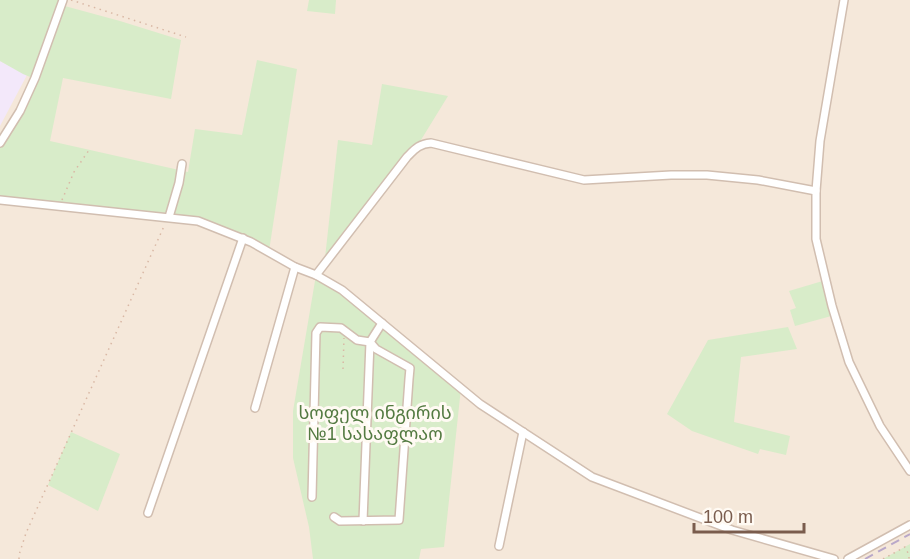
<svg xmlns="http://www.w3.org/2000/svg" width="910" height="559" viewBox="0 0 910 559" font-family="Helvetica,'Noto Sans Georgian',sans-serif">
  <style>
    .residential { fill: #f5e8da }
    .education { fill: #f3e8fa }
    .green { fill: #d8ecc9 }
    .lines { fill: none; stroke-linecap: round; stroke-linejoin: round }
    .minor-casing { stroke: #d1beb0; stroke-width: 10 }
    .path { stroke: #d9b8a5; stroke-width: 1.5; stroke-dasharray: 1.5 4.5; stroke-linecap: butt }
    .minor { stroke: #fff; stroke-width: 7 }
    .rail { stroke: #b9a8c9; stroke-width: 2; stroke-dasharray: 9 6; stroke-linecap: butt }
    .labels { text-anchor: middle; stroke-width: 6; stroke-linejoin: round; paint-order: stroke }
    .park-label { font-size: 18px; fill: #537a41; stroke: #fffaf3 }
  </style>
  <rect width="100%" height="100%" fill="#fdf6ec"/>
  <rect class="residential" x="0" y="0" width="910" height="559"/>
  <path class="education" d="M0,61L27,75L0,126Z"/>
  <g class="green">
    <path d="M0,0H63L61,5L120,21L181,40L171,99L63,78L50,141L188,172L195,129L242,135L257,60L297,69L269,251L198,221L0,200V143L35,79L23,74L0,61Z"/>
    <path d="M309,0H336L335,14L307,11Z"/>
    <path d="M382,84L448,96L416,148L324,267L338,140L372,145Z"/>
    <path d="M316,275L342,290L461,388L444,547L421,549L419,559H313L309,527L293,458V411Z"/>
    <path d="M826,280L835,315L795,326L790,310L796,308L789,291Z"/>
    <path d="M788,327L797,349L741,357L734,422L790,436L786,455L760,449L758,454L692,431L667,414L708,340Z"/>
    <path d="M71,432L120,454L98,511L48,485Z"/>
    <path d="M910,544V559H883Z"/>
  </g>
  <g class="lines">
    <g class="minor-casing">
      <g id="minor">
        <path d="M844,0L820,141L816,191V239L832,306L849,362L880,426L910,471"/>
        <path d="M0,143L20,111L35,78L63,0"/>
        <path d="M0,200L198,221L251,242L295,267L316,275L342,290L480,404L592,477L732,530L834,559"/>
        <path d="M169,217L179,183L182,164"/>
        <path d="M316,275L407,157C415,149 419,144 431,143L584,180L671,175H707L758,180L816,191"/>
        <path d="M255,408L295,267"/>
        <path d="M312,497L316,333L320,327L341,328L357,340L370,342L376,349L410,368L409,379L399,520L340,521L334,517"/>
        <path d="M148,513L243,238"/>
        <path d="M363,521L370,342L382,323"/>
        <path d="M499,546L523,432"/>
        <path d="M848,559L910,525"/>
      </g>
    </g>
    <g class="path">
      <path d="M71,0L186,37"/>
      <path d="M62,200L74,172L89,150"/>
      <path d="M343,369L344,338"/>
      <path d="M19,559V555L26,533L165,224"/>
      <path d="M883,559L905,547L909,555V559"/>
    </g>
    <use href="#minor" class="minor"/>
    <path class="rail" d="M865,559L910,534"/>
  </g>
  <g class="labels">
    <g class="park-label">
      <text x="375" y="419">სოფელ ინგირის<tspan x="375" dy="21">№1 სასაფლაო</tspan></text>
    </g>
  </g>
  <path d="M694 523v9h110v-9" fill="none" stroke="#7a5c4d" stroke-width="3"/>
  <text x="703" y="523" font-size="18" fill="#7a5c4d" stroke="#fffaf3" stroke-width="4.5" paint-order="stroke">100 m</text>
</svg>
